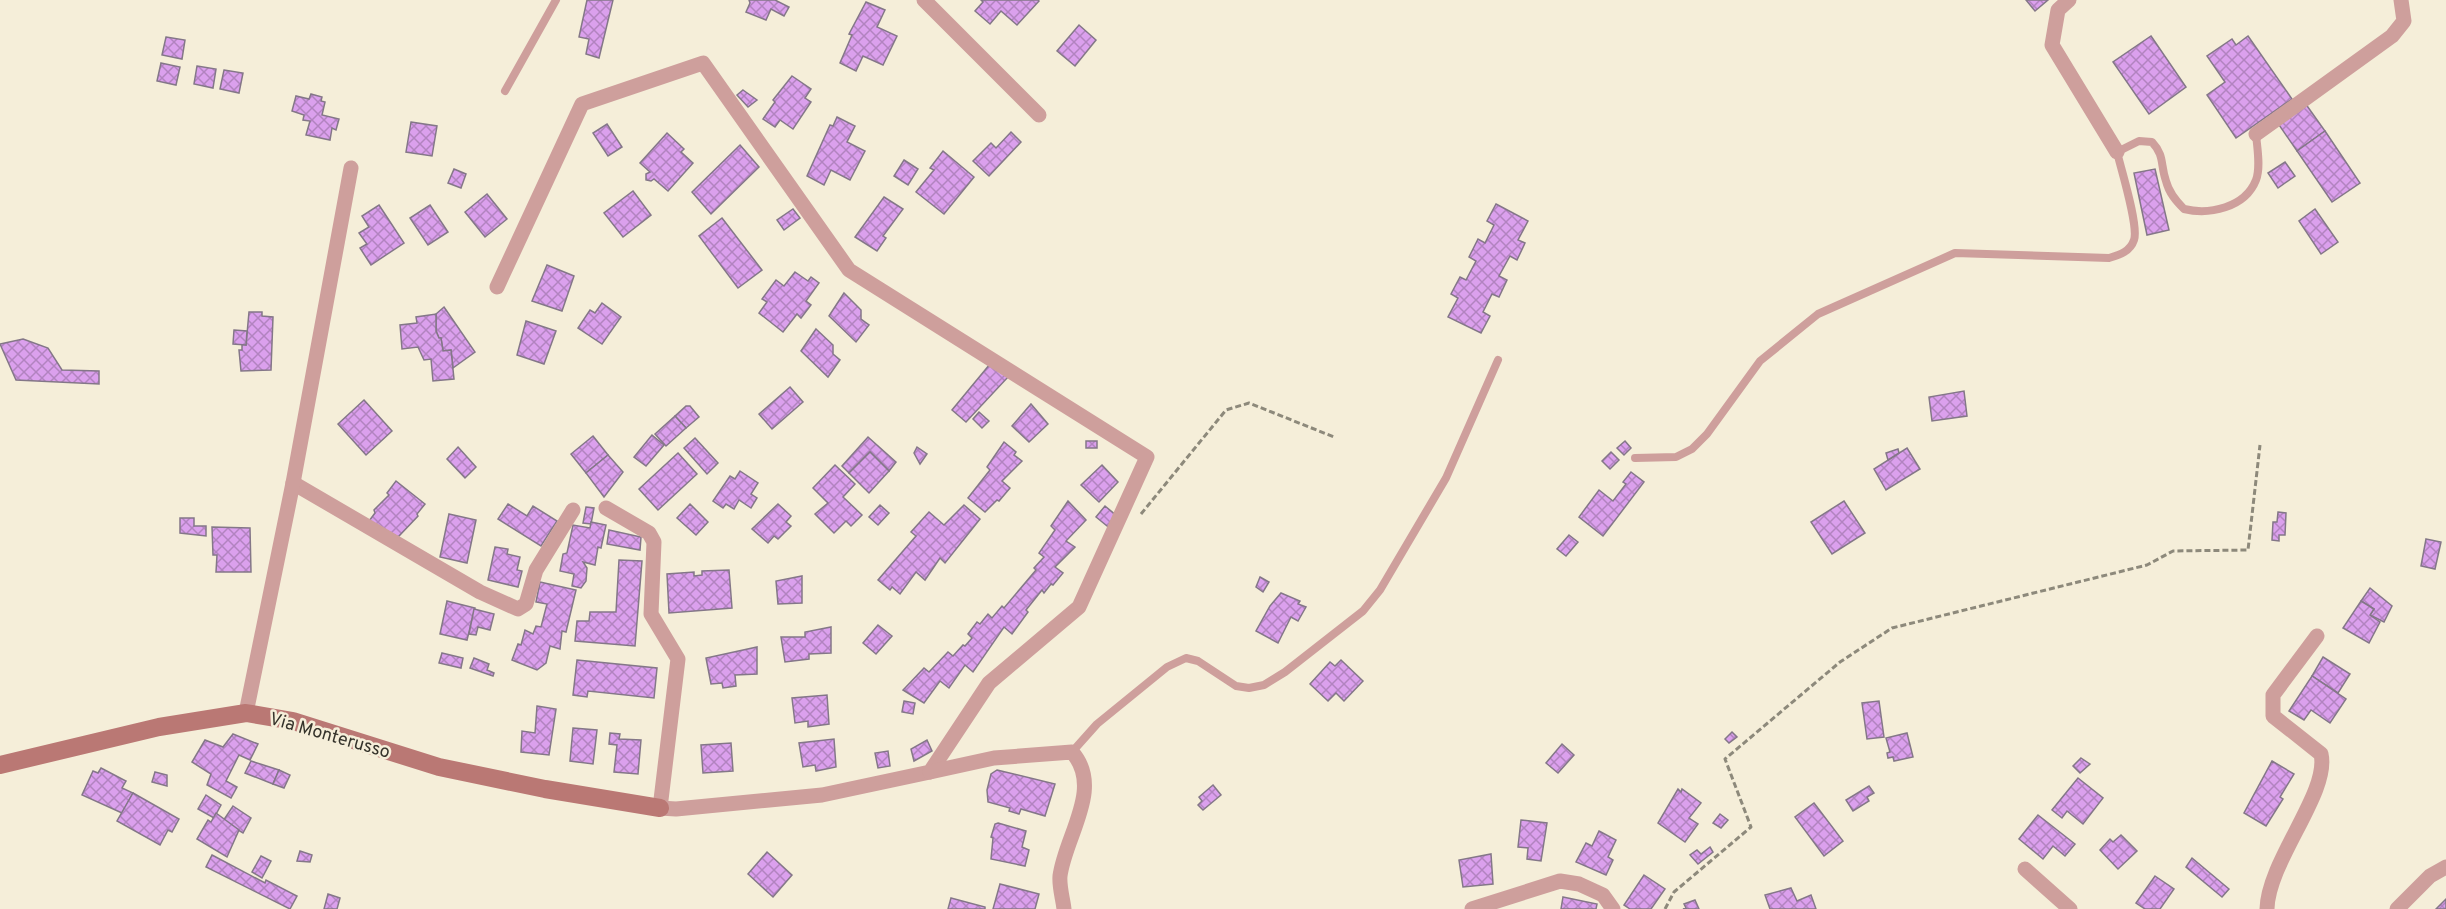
<svg xmlns="http://www.w3.org/2000/svg" width="2446" height="909" viewBox="0 0 2446 909" font-family="Overpass,sans-serif">
  <style>
    .building { fill: url(#building-cross-hatch); stroke: #847788; stroke-width: 1.5 }
    .lines { fill: none; stroke-linecap: round; stroke-linejoin: round }
    .path { stroke: #8d897b; stroke-width: 3; stroke-dasharray: 6 3; stroke-linecap: butt }
    .lane { stroke: #ce9f9c; stroke-width: 8 }
    .street { stroke: #ce9f9c; stroke-width: 15 }
    .secondary { stroke: #ba7874; stroke-width: 18 }
    .labels { text-anchor: middle; stroke-width: 5; stroke-linejoin: round; paint-order: stroke }
    .street-label { font-size: 18px; fill: #35332b; stroke: #f5eed9 }
  </style>
  <defs>
    <pattern id="building-cross-hatch" width="8" height="8" patternUnits="userSpaceOnUse" patternTransform="scale(1.5)"><rect width="8" height="8" fill="#dba0ed"/><path d="M0 0l8 8M0 8l8-8" fill="none" stroke="#b283c0"/></pattern>
  </defs>
  <rect width="100%" height="100%" fill="#f5eed9"/>
  <g class="building">
    <path d="M587,0H613L599,58L586,54L589,39L579,37Z"/>
    <path d="M749,0H775L789,7L784,16L771,9L766,20L746,12L750,3Z"/>
    <path d="M981,0H1038L1039,1L1017,25L1001,11L990,24L975,11L983,2Z"/>
    <path d="M2026,0H2048L2035,11Z"/>
    <path d="M866,2L885,10L877,27L897,36L883,65L863,56L856,71L840,63L852,35L849,34Z"/>
    <path d="M1079,25L1096,40L1075,66L1057,51Z"/>
    <path d="M2151,36L2186,87L2149,114L2113,62Z"/>
    <path d="M2248,36L2292,99L2236,138L2207,95L2225,82L2207,56L2232,39L2236,45Z"/>
    <path d="M166,37L185,40L182,59L162,55Z"/>
    <path d="M161,63L180,67L176,85L157,81Z"/>
    <path d="M197,66L216,69L213,88L194,84Z"/>
    <path d="M224,70L243,73L239,93L220,89Z"/>
    <path d="M792,76L811,89L805,98L811,102L793,129L780,120L775,127L763,119L775,102L773,100Z"/>
    <path d="M743,90L757,100L748,107L737,95Z"/>
    <path d="M311,94L322,97L321,101L325,102L322,115L339,119L336,130L332,128L330,140L306,135L310,121L303,120L304,115L292,111L296,96L309,99Z"/>
    <path d="M2305,103L2325,131L2297,151L2277,122Z"/>
    <path d="M837,117L855,126L847,142L865,151L850,180L831,170L824,185L807,176L830,125L833,126Z"/>
    <path d="M411,122L437,126L432,156L406,152Z"/>
    <path d="M607,124L622,147L608,156L593,133Z"/>
    <path d="M2325,131L2360,183L2332,202L2297,151Z"/>
    <path d="M1011,132L1021,142L989,176L973,161L991,143L996,148Z"/>
    <path d="M667,133L684,149L681,152L693,163L668,191L654,179L651,181L646,180V174L650,172L640,163Z"/>
    <path d="M740,145L759,167L711,214L692,192Z"/>
    <path d="M943,151L974,177L944,214L916,192L934,170L930,168Z"/>
    <path d="M904,160L918,169L908,185L894,176Z"/>
    <path d="M2285,162L2295,176L2278,188L2268,173Z"/>
    <path d="M454,169L466,174L461,188L448,183Z"/>
    <path d="M2155,169L2169,230L2147,235L2134,173Z"/>
    <path d="M633,191L651,215L623,237L604,213Z"/>
    <path d="M487,194L507,219L485,237L465,212Z"/>
    <path d="M884,197L903,209L883,236L886,238L877,251L855,237Z"/>
    <path d="M1496,204L1528,221L1518,240L1525,243L1517,260L1510,256L1499,276L1507,280L1499,297L1492,294L1483,312L1490,316L1481,333L1448,317L1458,298L1451,294L1460,277L1466,280L1476,261L1469,257L1478,239L1485,243L1494,225L1487,221Z"/>
    <path d="M379,205L404,243L371,265L360,248L367,244L359,233L369,227L362,216Z"/>
    <path d="M430,205L448,232L428,245L410,218Z"/>
    <path d="M793,209L800,218L784,230L777,220Z"/>
    <path d="M2315,209L2338,242L2321,254L2299,221Z"/>
    <path d="M722,218L762,270L738,288L699,236Z"/>
    <path d="M547,265L574,276L562,311L532,301Z"/>
    <path d="M795,272L808,281L811,277L819,283L806,301L811,305L801,318L797,314L783,332L759,313L767,302L762,299L776,280L784,286Z"/>
    <path d="M844,293L861,310V319L869,325L856,342L829,316Z"/>
    <path d="M602,303L621,317L602,344L578,328L590,310L595,313Z"/>
    <path d="M444,307L475,352L453,368L451,350L443,351L441,338H439L436,331V314Z"/>
    <path d="M249,312H262V316L273,317L271,370L241,371L239,350H242V344L246,345Z"/>
    <path d="M436,314V331L439,338H441L443,351L451,350L454,379L433,381L431,359L424,360L418,347L402,349L400,325L417,323L416,317Z"/>
    <path d="M526,321L556,331L544,364L517,355Z"/>
    <path d="M816,329L833,345V354L840,360L828,377L801,351Z"/>
    <path d="M234,330L247,331L246,345L233,344Z"/>
    <path d="M23,339L48,348L62,370L99,371V384L16,380L0,344Z"/>
    <path d="M990,364L1009,376L966,422L952,410Z"/>
    <path d="M790,387L803,402L772,429L759,414Z"/>
    <path d="M1964,391L1967,416L1932,421L1929,397Z"/>
    <path d="M364,400L392,431L366,455L338,424Z"/>
    <path d="M1031,404L1048,424L1029,442L1012,426Z"/>
    <path d="M686,406H690L699,417L686,428L675,416Z"/>
    <path d="M979,412L989,421L982,428L973,419Z"/>
    <path d="M675,416L686,428L666,446L655,434Z"/>
    <path d="M652,435L664,445L646,466L634,457Z"/>
    <path d="M593,436L608,455L586,473L571,454Z"/>
    <path d="M868,437L896,462L889,471L870,452L849,473L842,466Z"/>
    <path d="M695,438L718,463L707,474L684,448Z"/>
    <rect x="1086" y="441" width="11" height="7"/>
    <path d="M1625,441L1631,448L1624,455L1617,448Z"/>
    <path d="M1004,442L1016,452L1014,455L1022,461L1002,481L1010,488L999,501L997,500L985,512L968,498L990,470L987,467Z"/>
    <path d="M458,447L476,467L465,478L447,459Z"/>
    <path d="M917,447L927,454L920,464L914,453Z"/>
    <path d="M1907,448L1920,469L1886,490L1874,469Z"/>
    <path d="M1898,449L1899,453L1888,460L1886,453Z"/>
    <path d="M870,452L889,471L869,493L849,473Z"/>
    <path d="M1611,452L1619,460L1610,469L1602,461Z"/>
    <path d="M678,453L697,474L658,510L639,489Z"/>
    <path d="M608,455L623,472L604,497L586,473Z"/>
    <path d="M835,465L855,484L843,497L862,515L851,526L846,521L834,533L815,514L828,503L813,488Z"/>
    <path d="M1102,465L1118,482L1099,502L1081,485Z"/>
    <path d="M740,471L758,483L751,494L757,498L751,508L739,500L734,509L726,504L723,508L713,501L730,476L735,479Z"/>
    <path d="M1631,472L1644,482L1603,536L1579,517L1599,490L1613,501L1626,484L1623,482Z"/>
    <path d="M396,481L425,504L417,514L418,516L398,537L369,521L375,513L374,510L389,495L387,493Z"/>
    <path d="M1068,501L1086,520L1066,541L1075,547L1055,567L1063,573L1053,585L1051,584L1044,593L1042,590L1026,610L1028,612L1012,634L1004,627L973,672L965,665L949,688L940,681L924,703L903,690L924,668L929,672L948,652L953,656L963,645L965,646L972,638L968,634L977,622L980,624L988,614L992,618L1002,606L1004,608L1036,570L1034,568L1044,557L1039,553L1055,530L1051,526Z"/>
    <path d="M1844,501L1865,533L1832,554L1811,522Z"/>
    <path d="M508,504L527,516L533,506L557,521L541,546L498,519Z"/>
    <path d="M690,504L708,522L696,535L677,518Z"/>
    <path d="M778,504L791,516L786,522L791,526L778,539L774,536L768,543L752,529Z"/>
    <path d="M880,505L889,513L878,525L869,517Z"/>
    <path d="M964,505L980,519L945,563L940,558L925,580L916,572L900,594L892,587L890,590L878,580L916,536L911,532L929,512L944,525Z"/>
    <path d="M1105,506L1117,516L1112,530L1096,517Z"/>
    <path d="M586,507L594,508L591,524L583,523Z"/>
    <path d="M2278,512L2286,513L2285,535H2279V541L2272,540L2273,522H2277Z"/>
    <path d="M449,514L476,520L467,563L440,557Z"/>
    <path d="M180,518H194V526H206V536L180,533Z"/>
    <path d="M591,522L606,525L601,548L598,547L595,565L583,562L587,568L586,581L581,588L572,586L574,574L560,571L563,554L567,553L573,525L590,528Z"/>
    <path d="M212,527L250,528L251,572H216L217,555H213Z"/>
    <path d="M609,530L641,537L640,550L607,544Z"/>
    <path d="M1569,535L1578,542L1566,556L1557,549Z"/>
    <path d="M2426,539L2441,542L2435,569L2421,566Z"/>
    <path d="M495,547L508,549L507,554L520,557L517,570L522,571L518,587L488,580Z"/>
    <path d="M619,560L642,561L635,646L575,641L577,621H589L590,612H616Z"/>
    <path d="M729,570L732,608L669,613L667,574L694,572V576L702,575V571Z"/>
    <path d="M802,576V603L778,604L776,581Z"/>
    <path d="M1260,577L1269,582L1263,592L1256,587Z"/>
    <path d="M540,582L576,590L566,632L562,631L560,649L550,646L546,663L537,670L512,660L518,644L521,645L525,630L533,634L536,626L541,627L547,604L536,602Z"/>
    <path d="M2370,588L2392,606L2384,622L2370,615L2374,609L2361,601Z"/>
    <path d="M1281,593L1300,601L1298,604L1306,607L1298,621L1291,617L1278,643L1256,631L1270,606Z"/>
    <path d="M447,601L475,608L467,640L440,634Z"/>
    <path d="M2361,601L2374,609L2370,615L2380,622L2369,643L2343,628Z"/>
    <path d="M474,609L494,614L490,630L478,627L476,635L469,634Z"/>
    <path d="M878,625L892,636L876,654L863,643Z"/>
    <path d="M831,627V653L809,654V659L785,662L781,637H805V632Z"/>
    <path d="M757,647V674L735,675L736,686L723,688L722,683L711,684L706,658Z"/>
    <path d="M442,653L463,658L461,668L439,663Z"/>
    <path d="M2323,657L2350,674L2338,693L2312,676Z"/>
    <path d="M474,658L489,664L487,670L494,673L493,676L470,668Z"/>
    <path d="M577,660L657,668L654,698L588,691L587,697L573,695Z"/>
    <path d="M1341,660L1363,681L1344,701L1336,693L1328,701L1310,684L1330,662L1335,666Z"/>
    <path d="M2312,676L2346,699L2330,723L2311,710L2304,720L2289,711Z"/>
    <path d="M827,695L829,724L808,727V721L795,723L792,698Z"/>
    <path d="M904,701L915,703L913,714L902,712Z"/>
    <path d="M1879,701L1884,737L1867,739L1862,703Z"/>
    <path d="M537,706L556,709L549,755L521,752L522,731L535,733Z"/>
    <path d="M573,728L597,730L593,764L570,761Z"/>
    <path d="M1732,732L1737,737L1729,743L1725,739Z"/>
    <path d="M610,733L620,734L619,739L641,740L638,774L614,772L617,745L609,744Z"/>
    <path d="M1907,733L1913,757L1894,761L1893,757L1888,758L1887,753L1890,752L1886,738Z"/>
    <path d="M233,734L258,744L250,760L239,755L226,781L237,787L231,798L207,785L211,774L192,762L205,740L223,747Z"/>
    <path d="M834,739L836,767L816,771L815,765L803,767L799,743Z"/>
    <path d="M927,740L932,751L914,761L911,749Z"/>
    <path d="M731,743L733,771L703,773L701,745Z"/>
    <path d="M1562,744L1574,755L1558,773L1546,763Z"/>
    <path d="M888,751L890,766L878,768L875,753Z"/>
    <path d="M2081,758L2090,764L2080,773L2073,766Z"/>
    <path d="M251,761L279,770L273,784L245,773Z"/>
    <path d="M2272,761L2294,774L2280,797L2283,799L2266,826L2244,813Z"/>
    <path d="M101,768L126,781L122,788L133,793L122,813L82,795L93,771L98,773Z"/>
    <path d="M279,770L290,775L284,788L273,784Z"/>
    <path d="M997,770L1055,784L1045,816L1021,809L1019,814L1009,811L1010,808L988,802L987,790L991,774Z"/>
    <path d="M155,772L167,775V786L152,782Z"/>
    <path d="M2078,778L2103,798L2083,824L2067,811L2062,818L2052,810Z"/>
    <path d="M1213,785L1221,795L1203,810L1198,805L1202,801L1199,797Z"/>
    <path d="M1869,786L1874,793L1867,797L1869,801L1853,811L1846,800Z"/>
    <path d="M1678,789L1681,792L1682,789L1701,803L1689,818L1698,824L1685,842L1658,823Z"/>
    <path d="M133,793L179,819L172,832L168,830L160,845L117,821Z"/>
    <path d="M206,795L221,805L214,818L198,809Z"/>
    <path d="M1814,803L1843,841L1824,856L1795,817Z"/>
    <path d="M233,806L251,818L243,833L223,821Z"/>
    <path d="M216,813L239,830L227,857L197,839L208,820L211,822Z"/>
    <path d="M1720,814L1728,820L1721,828L1713,823Z"/>
    <path d="M2038,815L2075,844L2065,856L2053,846L2043,859L2019,839Z"/>
    <path d="M1521,820L1547,823L1541,861L1527,859L1528,848L1518,847Z"/>
    <path d="M998,823L1026,831L1022,847L1029,850L1025,866L991,859L993,838L991,837L995,824Z"/>
    <path d="M1599,831L1616,840L1608,857L1613,860L1606,875L1576,862L1586,843L1592,846Z"/>
    <path d="M2121,835L2137,851L2118,869L2100,850L2110,839L2113,842Z"/>
    <path d="M1710,847L1713,852L1698,864L1690,855L1697,850L1701,854Z"/>
    <path d="M300,851L312,855L310,862L297,861Z"/>
    <path d="M767,852L792,875L773,897L748,874Z"/>
    <path d="M1491,854L1493,884L1463,887L1459,860Z"/>
    <path d="M212,855L265,883L266,880L297,896L290,909L206,867Z"/>
    <path d="M261,856L271,861L262,878L252,872Z"/>
    <path d="M2192,858L2229,889L2222,897L2186,867Z"/>
    <path d="M1644,875L1665,889L1651,909H1630L1624,905Z"/>
    <path d="M2155,876L2174,889L2160,909H2145L2136,903Z"/>
    <path d="M1000,884L1039,894L1035,909H993Z"/>
    <path d="M1791,888L1797,901L1811,895L1816,909H1770L1765,895Z"/>
    <path d="M328,894L340,898L337,909H324Z"/>
    <path d="M1563,897L1597,904L1596,909H1561Z"/>
    <path d="M951,898L985,907V909H948Z"/>
    <path d="M2446,899V909H2436Z"/>
    <path d="M1695,900L1699,909H1683L1686,908L1684,904Z"/>
  </g>
  <g class="lines">
    <g class="path">
      <path d="M1141,514L1226,410L1249,403L1334,437"/>
      <path d="M1665,909L1674,892L1751,827L1725,759L1840,662L1892,628L2147,565L2173,551L2248,550L2260,445"/>
    </g>
    <g class="lane">
      <path d="M505,91L556,0"/>
      <path d="M1635,458L1676,457L1692,449L1707,434L1760,361L1818,314L1955,253L2109,258C2119,255 2130,252 2134,240C2139,226 2121,169 2117,152L2139,141L2152,142C2165,156 2160,164 2166,181C2169,193 2176,201 2184,209C2209,215 2245,208 2256,180C2261,167 2257,147 2256,134"/>
      <path d="M1072,752L1097,724L1167,667L1186,658L1198,661L1236,686L1249,688L1264,685L1285,672L1363,611L1380,590L1446,478L1498,360"/>
    </g>
    <g class="street">
      <path d="M924,0L1039,115"/>
      <path d="M2069,0L2058,10L2052,45L2117,152"/>
      <path d="M2256,134L2392,36L2404,21L2401,0"/>
      <path d="M497,287L582,104L703,63L849,270L1147,457L1079,607L989,683L930,772L822,795L676,809L660,808L678,659L651,614L654,542L649,533L606,508"/>
      <path d="M293,483L480,592L518,609L526,604L536,570L573,510"/>
      <path d="M246,713L293,483L351,168"/>
      <path d="M930,772L994,758L1072,752C1104,788 1065,836 1060,876C1059,887 1063,899 1064,909"/>
      <path d="M2025,869L2070,909"/>
      <path d="M1472,909L1560,881L1579,884L1603,895L1613,909"/>
      <path d="M2267,909C2268,861 2330,792 2321,754L2273,716V695L2317,636"/>
      <path d="M2397,909L2430,876L2446,867"/>
    </g>
    <path class="secondary" d="M0,765L159,727L246,713L293,721L439,767L545,789L660,808"/>
  </g>
  <g class="labels">
    <g class="street-label">
      <text transform="translate(330 735) rotate(16)" y="6">Via Monterusso</text>
    </g>
  </g>
</svg>
